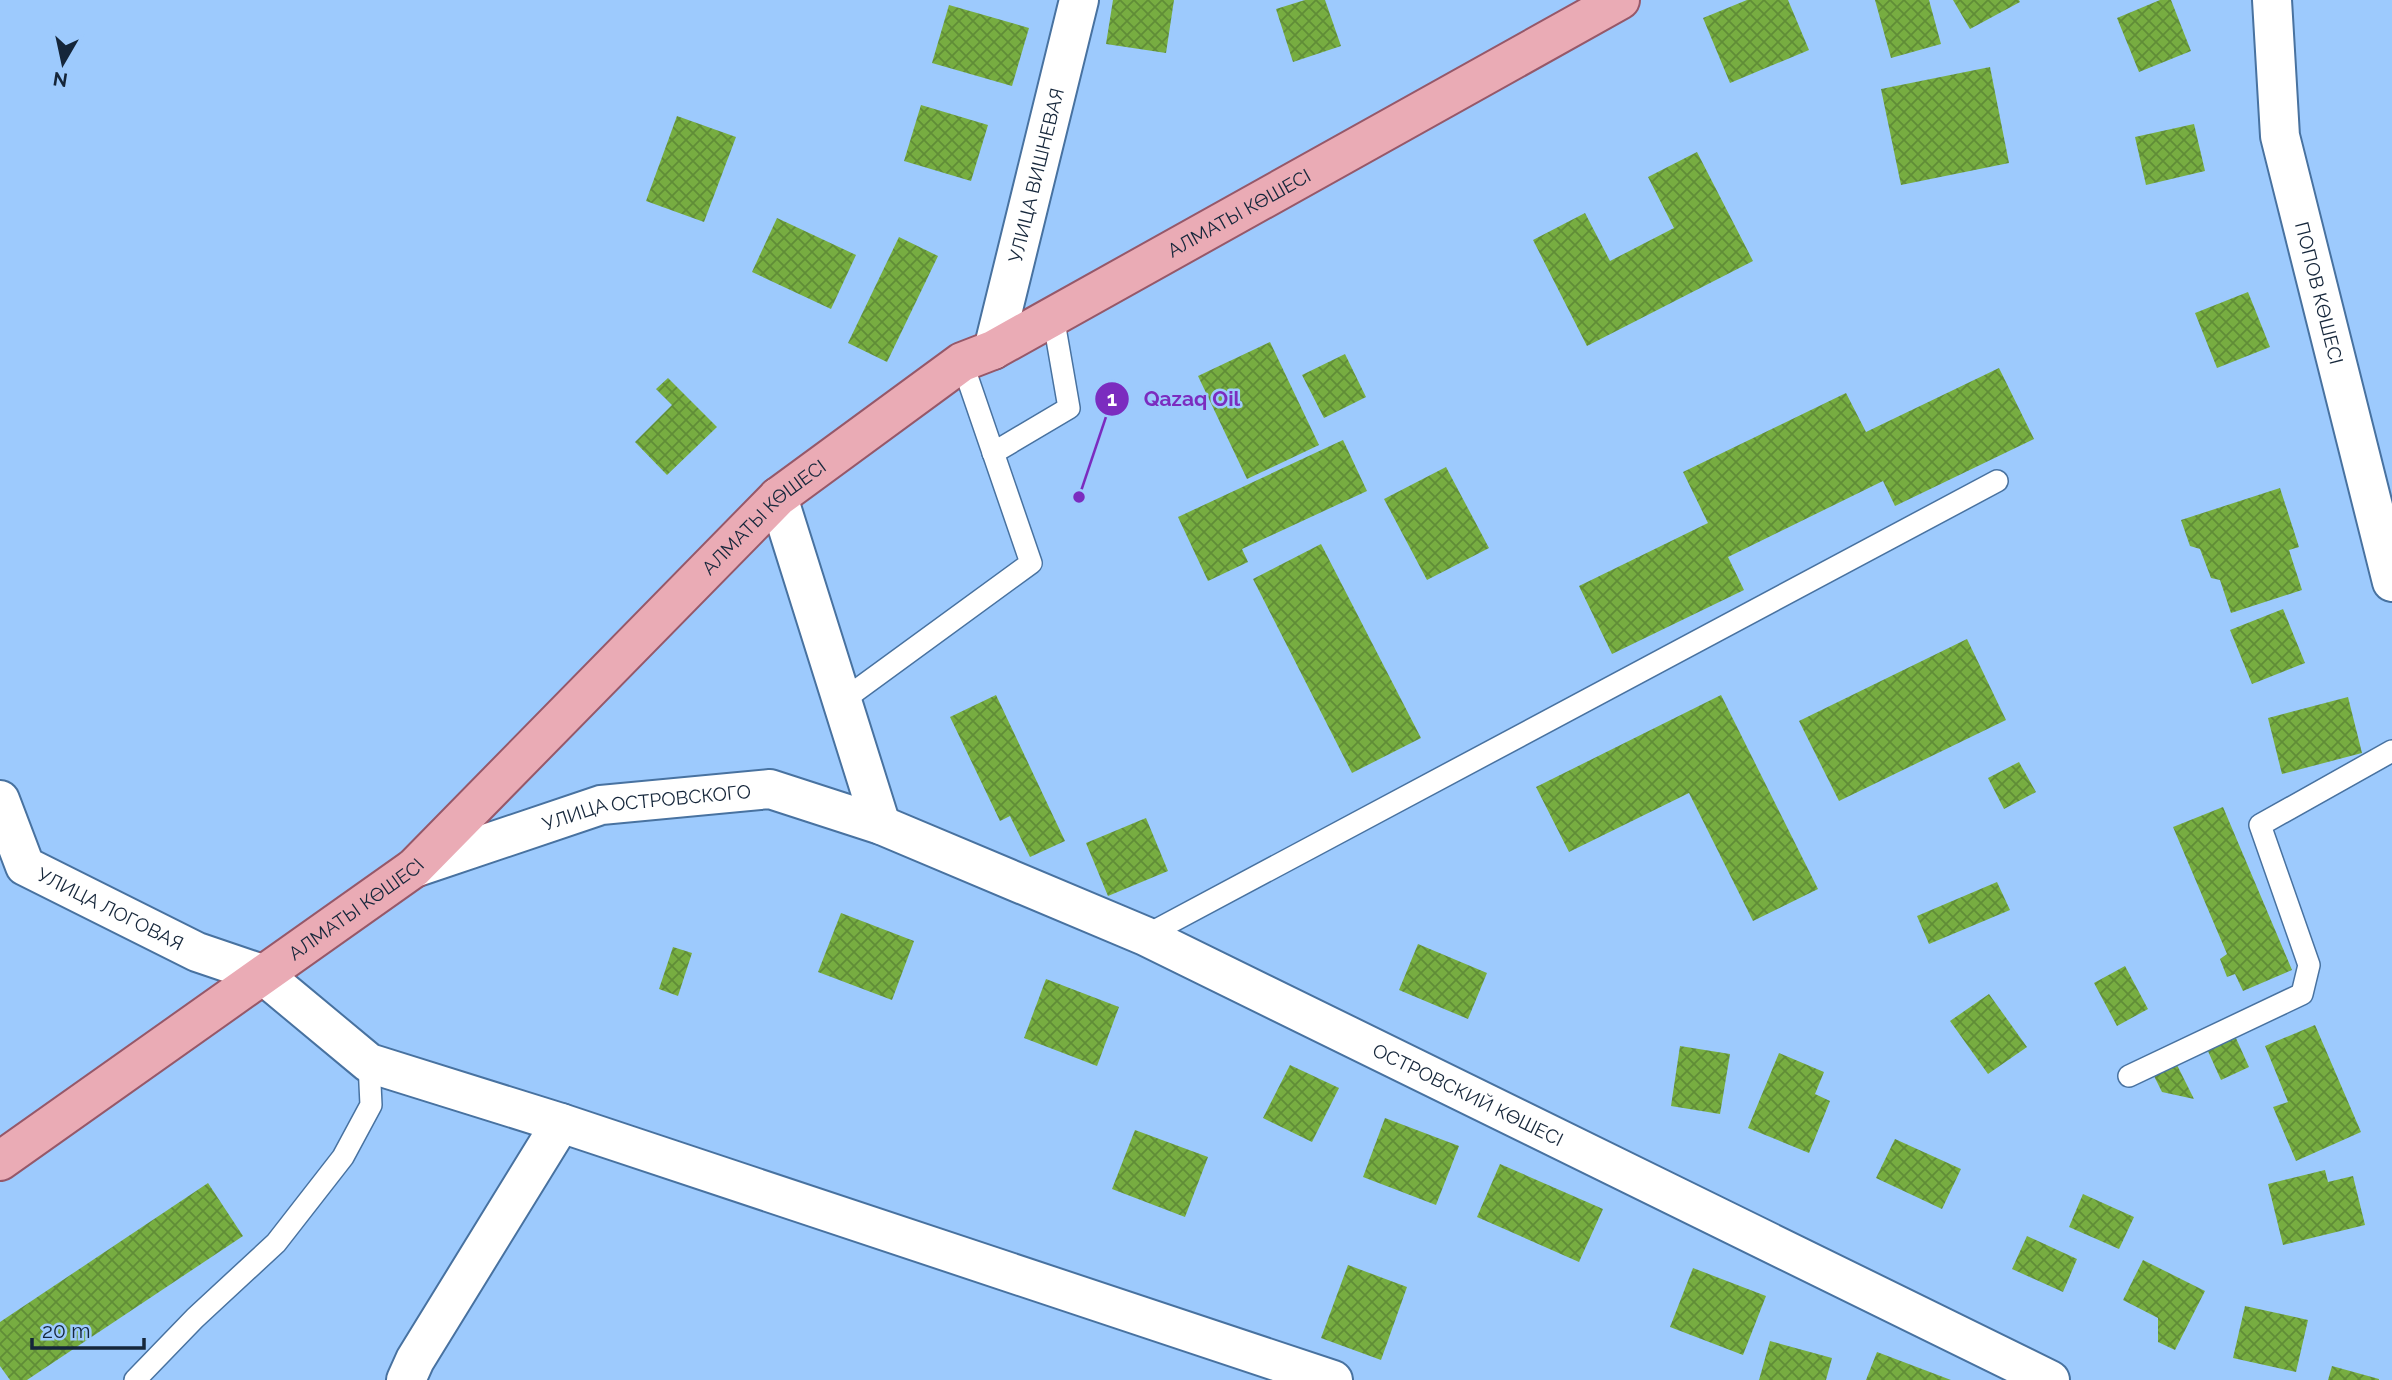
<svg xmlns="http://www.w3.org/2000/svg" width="2392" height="1380" viewBox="0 0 2392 1380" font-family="Raleway,sans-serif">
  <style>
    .building { fill: url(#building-cross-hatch) }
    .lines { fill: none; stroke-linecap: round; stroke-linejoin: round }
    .lane-casing { stroke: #4872a0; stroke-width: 24 }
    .street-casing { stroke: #4872a0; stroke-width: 42 }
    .primary-casing { stroke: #965869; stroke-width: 42 }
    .lane { stroke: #fff; stroke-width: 21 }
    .street { stroke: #fff; stroke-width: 38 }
    .primary { stroke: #eaabb5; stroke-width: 38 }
    .labels { text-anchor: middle; stroke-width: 5; stroke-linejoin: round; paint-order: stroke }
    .street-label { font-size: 19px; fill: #15263a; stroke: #9dcafd }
    .leader { fill: none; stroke: #7b2cbf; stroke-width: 2.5 }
    .callout-dot { fill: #7b2cbf; stroke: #9dcafd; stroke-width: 2.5 }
    .mark-label { font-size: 21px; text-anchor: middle; font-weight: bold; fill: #fff }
    .callout-label { font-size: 21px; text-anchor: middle; font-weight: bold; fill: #7b2cbf; stroke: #9dcafd; stroke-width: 5; stroke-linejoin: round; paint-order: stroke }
  </style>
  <defs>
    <pattern id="building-cross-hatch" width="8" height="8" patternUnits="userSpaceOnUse" patternTransform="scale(1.75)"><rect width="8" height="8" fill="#77ad41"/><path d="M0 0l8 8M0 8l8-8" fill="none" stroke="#608d37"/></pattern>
  </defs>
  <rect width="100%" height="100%" fill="#9dcafd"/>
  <g class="building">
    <path d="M1113,0H1174L1166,53L1106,44Z"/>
    <path d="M1305,0H1325L1341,46L1293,62L1276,9Z"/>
    <path d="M1747,0H1788L1809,50L1730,83L1703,18Z"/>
    <path d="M1875,0H1929L1941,44L1891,58Z"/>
    <path d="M1953,0H2019L2020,2L1970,29Z"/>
    <path d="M2160,0H2171L2191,51L2139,72L2117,18Z"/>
    <path d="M949,5L1029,28L1012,86L932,63Z"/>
    <path d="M1990,67L2009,163L1901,185L1881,89Z"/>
    <path d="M921,105L988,125L971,181L904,161Z"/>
    <path d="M677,116L736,137L704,222L646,201Z"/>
    <path d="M2194,124L2205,171L2146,185L2135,137Z"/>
    <path d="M1697,152L1753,261L1587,346L1533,240L1585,213L1610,261L1674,228L1648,177Z"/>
    <path d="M777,218L856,255L831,309L752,272Z"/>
    <path d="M899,237L938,256L887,362L848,343Z"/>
    <path d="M2248,292L2270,347L2217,368L2195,313Z"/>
    <path d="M1270,342L1319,445L1247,479L1198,376Z"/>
    <path d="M1345,354L1366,397L1324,418L1302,375Z"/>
    <path d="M1999,368L2034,439L1895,506L1883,481L1728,557L1744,590L1612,654L1579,586L1708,523L1683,472L1846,393L1866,432Z"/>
    <path d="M668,378L717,427L667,475L635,442L672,405L656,389Z"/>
    <path d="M1343,440L1367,491L1242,549L1248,562L1208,581L1178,517Z"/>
    <path d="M1446,467L1489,548L1427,580L1384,499Z"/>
    <path d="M2280,488L2299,547L2289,550L2302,590L2231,613L2220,580L2211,578L2200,549L2190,546L2181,520Z"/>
    <path d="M1321,544L1421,738L1352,773L1253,579Z"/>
    <path d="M2283,609L2305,663L2252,684L2230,630Z"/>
    <path d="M1967,639L2006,720L1839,801L1799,721Z"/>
    <path d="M996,695L1065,841L1030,857L1010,816L1000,821L950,717Z"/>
    <path d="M1721,695L1818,889L1753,921L1689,793L1569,852L1536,787Z"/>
    <path d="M2348,697L2362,753L2282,774L2268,718Z"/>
    <path d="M2019,762L2036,792L2004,809L1988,778Z"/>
    <path d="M2223,807L2292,970L2243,991L2235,974L2227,977L2220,959L2227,954L2173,827Z"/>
    <path d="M1146,818L1168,871L1108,896L1086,843Z"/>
    <path d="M1997,882L2010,910L1929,944L1917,916Z"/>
    <path d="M841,913L914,941L892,1000L818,972Z"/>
    <path d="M1418,944L1487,973L1468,1019L1399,990Z"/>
    <path d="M673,947L692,953L678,996L659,989Z"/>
    <path d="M2125,966L2148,1009L2117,1026L2094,983Z"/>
    <path d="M1046,979L1119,1007L1097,1066L1024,1038Z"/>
    <path d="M1989,994L2027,1047L1988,1074L1950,1021Z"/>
    <path d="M2315,1025L2361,1132L2296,1161L2273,1107L2288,1102L2265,1046Z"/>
    <path d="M2235,1036L2249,1067L2221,1080L2207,1049Z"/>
    <path d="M1680,1046L1730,1054L1720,1114L1671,1106Z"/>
    <path d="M1779,1053L1824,1072L1815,1094L1830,1101L1809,1153L1748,1128Z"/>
    <path d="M1290,1065L1339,1088L1312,1142L1263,1118Z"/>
    <path d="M2177,1065L2194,1099L2162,1092L2154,1076Z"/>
    <path d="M1385,1118L1459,1146L1436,1205L1363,1177Z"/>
    <path d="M1135,1130L1208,1157L1185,1217L1112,1189Z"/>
    <path d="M1895,1139L1961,1169L1942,1209L1876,1178Z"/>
    <path d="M1500,1164L1603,1209L1579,1262L1477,1217Z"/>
    <path d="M2325,1170L2328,1182L2353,1176L2365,1225L2283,1245L2268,1184Z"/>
    <path d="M208,1183L243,1236L27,1380H10L0,1366V1322Z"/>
    <path d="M2083,1194L2134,1217L2119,1249L2069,1227Z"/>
    <path d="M2027,1236L2077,1259L2063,1292L2012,1269Z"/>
    <path d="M2143,1260L2205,1291L2175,1350L2158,1342V1318L2123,1300Z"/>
    <path d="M1348,1265L1407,1287L1381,1360L1321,1338Z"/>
    <path d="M1693,1268L1766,1296L1743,1355L1670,1327Z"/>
    <path d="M2245,1306L2308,1320L2296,1372L2233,1358Z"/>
    <path d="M1770,1341L1832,1358L1826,1380H1759Z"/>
    <path d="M1877,1352L1951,1380H1866Z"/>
    <path d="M2332,1366L2379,1379V1380H2328Z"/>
  </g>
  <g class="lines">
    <g class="lane-casing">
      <g id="lane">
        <path d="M993,453L1069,408L1053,316"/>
        <path d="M842,701L1031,563L962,362"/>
        <path d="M1145,936L1997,481"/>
        <path d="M2129,1076L2302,994L2309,965L2260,825L2392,751"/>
        <path d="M135,1380L195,1318L276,1243L343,1157L371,1105L369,1063"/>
      </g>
    </g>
    <g class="street-casing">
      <g id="street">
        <path id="s1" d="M2272,0L2280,136L2392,582"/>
        <path id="s2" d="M993,350L1079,0"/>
        <path d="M778,497L881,825"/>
        <path id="s3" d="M0,800L25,866L197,952L262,974L369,1063L561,1123L1333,1380"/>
        <path id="s4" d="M414,868L601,805L770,789L881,825L1145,936L2050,1380"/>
        <path d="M406,1380L415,1360L561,1123"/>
      </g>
    </g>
    <g class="primary-casing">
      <g id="primary">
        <path id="s5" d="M0,1161L414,868L778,497L962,362L993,350L1620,0"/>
      </g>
    </g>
    <use href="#lane" class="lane"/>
    <use href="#street" class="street"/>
    <use href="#primary" class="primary"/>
  </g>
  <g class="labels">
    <g class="street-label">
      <text dy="7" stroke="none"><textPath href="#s2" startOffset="180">УЛИЦА ВИШНЕВАЯ</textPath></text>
      <text dy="7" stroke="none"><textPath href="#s5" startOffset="1570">АЛМАТЫ КӨШЕСІ</textPath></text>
      <text dy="7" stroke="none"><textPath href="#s1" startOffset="298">ПОПОВ КӨШЕСІ</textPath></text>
      <text dy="7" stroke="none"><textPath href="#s5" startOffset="1003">АЛМАТЫ КӨШЕСІ</textPath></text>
      <text dy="7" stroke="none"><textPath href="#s4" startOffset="242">УЛИЦА ОСТРОВСКОГО</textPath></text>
      <text dy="7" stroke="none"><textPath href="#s5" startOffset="436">АЛМАТЫ КӨШЕСІ</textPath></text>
      <text dy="7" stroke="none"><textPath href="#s3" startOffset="166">УЛИЦА ЛОГОВАЯ</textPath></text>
      <text dy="7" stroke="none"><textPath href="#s4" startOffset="1130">ОСТРОВСКИЙ КӨШЕСІ</textPath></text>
    </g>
  </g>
  <path class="leader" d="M1079 497L1112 399"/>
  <g class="callout-dot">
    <circle cx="1079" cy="497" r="7"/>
    <circle cx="1112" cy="399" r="18"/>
  </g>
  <g class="mark-label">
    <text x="1112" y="406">1</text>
  </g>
  <g class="callout-label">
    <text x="1192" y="406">Qazaq Oil</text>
  </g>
  <g transform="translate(63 63) rotate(189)" stroke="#9dcafd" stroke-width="5" paint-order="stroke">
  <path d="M0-5L12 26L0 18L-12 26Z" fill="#15263a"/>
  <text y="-10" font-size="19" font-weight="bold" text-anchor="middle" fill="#15263a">N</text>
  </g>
  <path d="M32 1338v10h112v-10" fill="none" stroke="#15263a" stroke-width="3.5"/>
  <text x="42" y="1338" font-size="21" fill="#15263a" stroke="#9dcafd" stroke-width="5" paint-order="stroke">20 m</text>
</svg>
